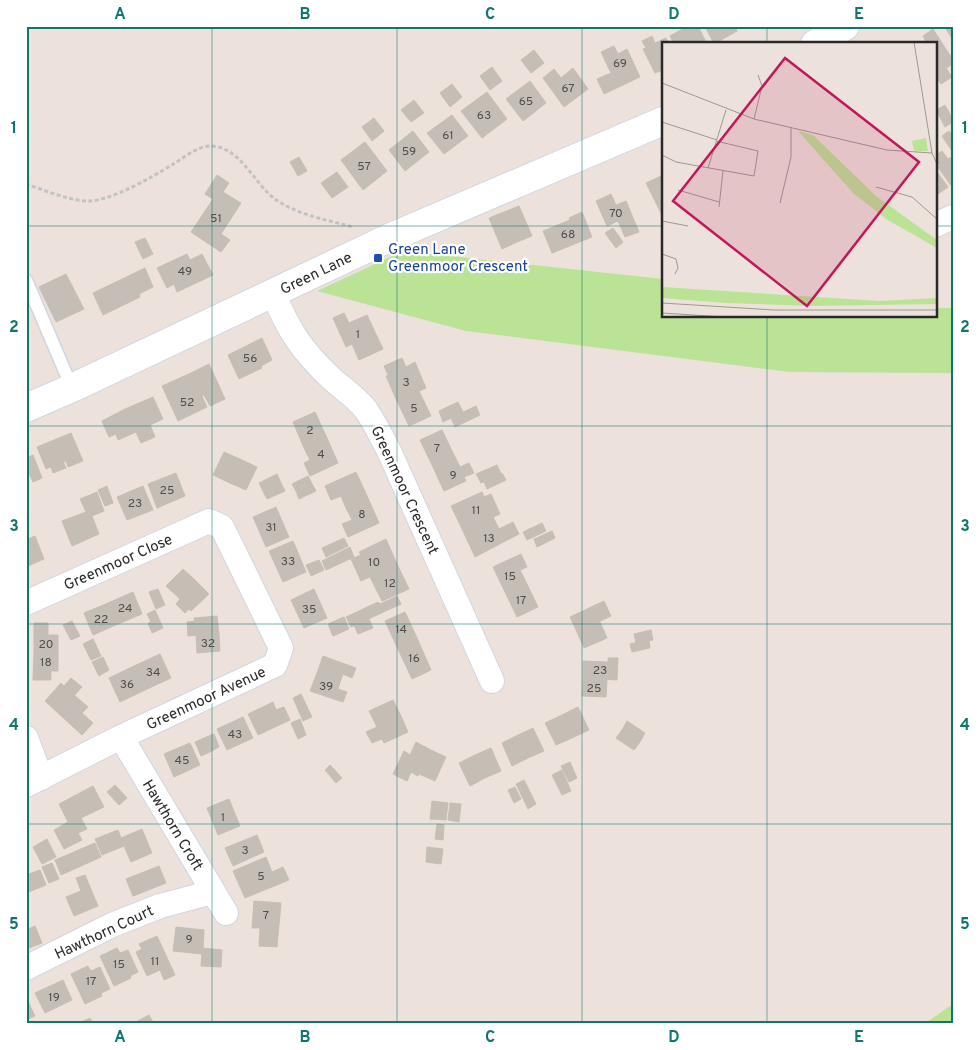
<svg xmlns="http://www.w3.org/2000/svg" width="979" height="1050" viewBox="0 0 979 1050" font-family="Overpass,sans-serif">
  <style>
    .green { fill: #bae396 }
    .building { fill: #c4beb6; stroke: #c7beb4 }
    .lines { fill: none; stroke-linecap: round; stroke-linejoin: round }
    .service-casing { stroke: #d0d6e2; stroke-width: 15 }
    .minor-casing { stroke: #d0d6e2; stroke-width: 26 }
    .secondary-casing { stroke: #d0d6e2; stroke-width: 30 }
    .path { stroke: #c3c3c3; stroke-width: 3; stroke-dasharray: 4 2.5; stroke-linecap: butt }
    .service { stroke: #fff; stroke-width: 12 }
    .minor { stroke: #fff; stroke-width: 24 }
    .secondary { stroke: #fff; stroke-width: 28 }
    .grid { fill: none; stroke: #0f766e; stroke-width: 1; stroke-opacity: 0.55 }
    .transit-dot { fill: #1a4fb4; stroke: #fff; stroke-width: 2 }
    .labels { text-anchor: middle; stroke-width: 4.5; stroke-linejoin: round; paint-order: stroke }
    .number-label { font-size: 12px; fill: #504e4c }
    .transit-label { font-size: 15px; fill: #164399; stroke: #fff; text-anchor: start }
    .street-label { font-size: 15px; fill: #292929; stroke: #fff }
    .inset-road { fill: none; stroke: #9e9894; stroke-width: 1 }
    .view { fill: #c2185b; fill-opacity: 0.15; stroke: #c2185b; stroke-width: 2.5 }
    .inset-edge { fill: none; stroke: #292929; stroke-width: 2.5 }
    .neatline { fill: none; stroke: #0f766e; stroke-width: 2 }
    .grid-label { font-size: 16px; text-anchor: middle; font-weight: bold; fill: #0f766e }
  </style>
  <rect width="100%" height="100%" fill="#ece2db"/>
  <g class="green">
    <path d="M403,251L663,279V316H935V308H953V373L790,372L466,331L317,291Z"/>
    <path d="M953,1004V1024H924Z"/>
  </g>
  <g class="building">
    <path d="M688,26H698L707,44H674L670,36Z"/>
    <path d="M705,26H735L737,31L714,44Z"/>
    <path d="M944,26H953V40Z"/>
    <path d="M933,29L953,60V64L946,68L952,77L941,84L935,75V44H923L926,42L923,36Z"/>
    <path d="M652,36L655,43L666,38L669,44H663V70L655,73L643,49L646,48L642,41Z"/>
    <path d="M614,46L618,54L627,49L640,77L604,94L597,79L611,73L601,52Z"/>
    <path d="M534,50L544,63L531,73L521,60Z"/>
    <path d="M492,67L502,81L490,90L480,76Z"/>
    <path d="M573,68L588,89L564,107L543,78L554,69L561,78Z"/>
    <path d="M530,81L546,103L523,121L506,99Z"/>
    <path d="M452,84L462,97L450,107L440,93Z"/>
    <path d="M487,92L507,119L482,138L461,111Z"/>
    <path d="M414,100L424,113L411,122L401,110Z"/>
    <path d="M945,105L953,120V122L945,127L936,110Z"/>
    <path d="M452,115L468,136L444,154L427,133Z"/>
    <path d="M374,118L384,131L372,141L362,127Z"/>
    <path d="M413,131L429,152L405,171L389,150Z"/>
    <path d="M949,131L953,136L952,151L942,136Z"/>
    <path d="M365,142L387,171L363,190L341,160Z"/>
    <path d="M942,151L948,159L953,156L952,187L938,167L940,166L935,160V156Z"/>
    <path d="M299,157L307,171L298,176L290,162Z"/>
    <path d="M935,169L948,187L935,196Z"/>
    <path d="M337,172L348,187L332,198L321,183Z"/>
    <path d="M217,175L229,183L223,192L241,203L221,234L230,240L221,252L191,232L213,199L205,194Z"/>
    <path d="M663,175V217L646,183Z"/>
    <path d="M611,194L616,205L626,201L639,232L625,237L618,221L607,226L596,201Z"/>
    <path d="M519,206L532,236L517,242L504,212Z"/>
    <path d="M504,212L517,242L502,249L489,218Z"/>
    <path d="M582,212L592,237L552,253L543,231L570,220L569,218Z"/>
    <path d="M613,228L623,242L616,248L605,233Z"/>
    <path d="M145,238L153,254L143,259L135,242Z"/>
    <path d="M187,254L190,260L202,254L213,275L177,292L174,284L167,288L157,268Z"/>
    <path d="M145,268L153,287L139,294L140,297L103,315L93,293Z"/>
    <path d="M66,274L84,309L56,322L39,287Z"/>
    <path d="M344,313L349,323L367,315L383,349L359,360L352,344L346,347L333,318Z"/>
    <path d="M262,338L272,360L261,366L262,368L239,379L228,355Z"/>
    <path d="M402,358L406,367L415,362L426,388L397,401L386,376L388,375L384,366Z"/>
    <path d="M209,364L225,399L210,406L204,395L202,396L191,373Z"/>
    <path d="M191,373L207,407L178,421L162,386Z"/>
    <path d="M419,391L431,416L409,426L397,401Z"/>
    <path d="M153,397L163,419L150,425L155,437L141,443L125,409Z"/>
    <path d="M458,402L463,412L443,422L439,411Z"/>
    <path d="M476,406L480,415L455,427L451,418Z"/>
    <path d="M125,409L136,432L118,440L116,434L109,437L102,421Z"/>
    <path d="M315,412L327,438L304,448L293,422Z"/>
    <path d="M442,430L454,455L432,465L420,440Z"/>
    <path d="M71,433L83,461L68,467L66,461L63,462L54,440Z"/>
    <path d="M327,438L338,463L310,476L304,463L310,460L304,448Z"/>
    <path d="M54,440L66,468L53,473L51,467L46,469L37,447Z"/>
    <path d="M224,452L240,459L230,483L213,475Z"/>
    <path d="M33,455L42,478L33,482L26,466V458Z"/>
    <path d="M454,455L460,467L469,463L474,473L464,477L466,481L444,491L432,465Z"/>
    <path d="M240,459L257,467L246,490L230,483Z"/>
    <path d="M497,465L501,474L481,483L476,474Z"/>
    <path d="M356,472L368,498L346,508L341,496L331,500L325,486Z"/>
    <path d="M176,473L185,496L157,508L148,484Z"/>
    <path d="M502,473L506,480L487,489L484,482Z"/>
    <path d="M277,474L281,483L263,491L259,483Z"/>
    <path d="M308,476L312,484L296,491L292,484Z"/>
    <path d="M281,483L285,491L267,499L263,491Z"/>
    <path d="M312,484L316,491L299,499L296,491Z"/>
    <path d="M107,486L113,503L105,506L98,490Z"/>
    <path d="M143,486L153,510L127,520L117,497Z"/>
    <path d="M97,492L104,511L92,516L99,534L72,546L62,521L86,512L80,499Z"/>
    <path d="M482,492L484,497L491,494L500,514L463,531L451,506Z"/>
    <path d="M368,498L379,523L348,537L342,524L352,520L346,508Z"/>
    <path d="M276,507L289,537L266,547L253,517Z"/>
    <path d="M493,517L499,529L513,522L519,534L475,557L463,531Z"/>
    <path d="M542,523L546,531L527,540L523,532Z"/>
    <path d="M552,531L555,538L537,547L534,539Z"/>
    <path d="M35,536L44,559L28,566L26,562V540Z"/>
    <path d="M344,538L348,546L326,557L322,548Z"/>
    <path d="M386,539L397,564L361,581L351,559L361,555L359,552Z"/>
    <path d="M293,541L306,572L283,582L269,551Z"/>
    <path d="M350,547L354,557L326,570L322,561Z"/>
    <path d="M521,554L527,567L520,570L526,582L505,592L493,567Z"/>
    <path d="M319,560L324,570L311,576L306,565Z"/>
    <path d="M397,564L409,589L382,601L370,577Z"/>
    <path d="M183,569L196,581L179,598L166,586Z"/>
    <path d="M196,581L209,594L191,611L189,609L185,613L176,604L180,599L179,598Z"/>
    <path d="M526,582L538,607L517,617L505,592Z"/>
    <path d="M158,589L165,605L156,609L149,592Z"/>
    <path d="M314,589L327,618L304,628L291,600Z"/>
    <path d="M133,592L142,614L118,624L108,603Z"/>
    <path d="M397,596L401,604L351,627L346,617L378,602L380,604Z"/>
    <path d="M604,601L611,616L577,632L570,617Z"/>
    <path d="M108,603L118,624L93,635L84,613Z"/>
    <path d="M155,610L163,628L152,633L148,623L151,622L147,614Z"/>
    <path d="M405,612L417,638L397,647L385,621Z"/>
    <path d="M217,616L219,634L188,636L187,622L195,621L194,618Z"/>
    <path d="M344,617L349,629L333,636L328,624Z"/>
    <path d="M369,619L373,628L358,634L354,625Z"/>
    <path d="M72,621L80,636L71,640L63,625Z"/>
    <path d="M600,622L607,638L584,648L577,632Z"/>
    <path d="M34,623H48V635H58V653H34Z"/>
    <path d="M651,630L653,640L636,643L634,634Z"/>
    <path d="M219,634L220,651L197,653L196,635Z"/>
    <path d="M417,638L431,670L412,679L397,647Z"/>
    <path d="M93,639L101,656L91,660L83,644Z"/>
    <path d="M649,640L650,648L632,652L630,644Z"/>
    <path d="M34,653H58V671H51V680H33Z"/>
    <path d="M160,654L171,678L145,690L134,666Z"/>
    <path d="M323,656L356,668L352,678L343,674L340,682L317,673Z"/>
    <path d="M103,657L109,670L99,676L92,662Z"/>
    <path d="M608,658H618L617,680L583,678V661L608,662Z"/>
    <path d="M134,666L145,690L120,702L109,678Z"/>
    <path d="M317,673L340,682L338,689L347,692L343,702L310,691Z"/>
    <path d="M71,678L82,687L58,713L45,701L61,683L64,686Z"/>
    <path d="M583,678L607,680L606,697L582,696Z"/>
    <path d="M301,694L312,717L303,721L293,698Z"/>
    <path d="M74,695L88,707L82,713L93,723L82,735L58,713Z"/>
    <path d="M393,700L401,716L377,727L369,711Z"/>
    <path d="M273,702L276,710L284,707L290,720L258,735L248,714Z"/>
    <path d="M578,707L589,730L572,738L562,715Z"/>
    <path d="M562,715L572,738L556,745L545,723Z"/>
    <path d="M401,716L408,732L384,743L382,739L372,743L366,732Z"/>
    <path d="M243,717L253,738L227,750L217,729Z"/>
    <path d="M300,719L306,735L298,739L291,723Z"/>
    <path d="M627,721L645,733L640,742L622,730Z"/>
    <path d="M533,728L544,751L528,758L518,735Z"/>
    <path d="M622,730L640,742L634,750L616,738Z"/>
    <path d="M214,734L219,747L210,752L204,738Z"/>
    <path d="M518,735L528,758L512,766L502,743Z"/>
    <path d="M204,738L210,752L201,756L195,742Z"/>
    <path d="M416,742L431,750L418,776L411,772L407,781L393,774L404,751L410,755Z"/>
    <path d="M190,743L200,765L174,777L164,754Z"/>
    <path d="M491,748L501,771L485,778L475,755Z"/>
    <path d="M431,750L446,757L435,781L419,774Z"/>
    <path d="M475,755L485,778L470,786L459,763Z"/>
    <path d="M570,762L577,778L569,782L561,766Z"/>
    <path d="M330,765L342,778L336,783L325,770Z"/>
    <path d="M562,770L571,791L562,795L552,775Z"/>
    <path d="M524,780L536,804L528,809L516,784Z"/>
    <path d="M115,785L127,798L119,805L107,792Z"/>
    <path d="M93,786L104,807L87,815L76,795Z"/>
    <path d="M515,787L521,799L514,803L508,790Z"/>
    <path d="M76,795L87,815L81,818L87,829L78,833L82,840L64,849L54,830L68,822L59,804Z"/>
    <path d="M229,799L240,826L218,835L207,808Z"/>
    <path d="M432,801L448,803L446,820L430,819Z"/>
    <path d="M450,803L461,804L459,822L448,820Z"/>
    <path d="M437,824L444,825L443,840L435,839Z"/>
    <path d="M142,829L152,853L131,862L124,846L102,855L95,839L118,830L121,838Z"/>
    <path d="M257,835L264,852L233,866L225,848Z"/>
    <path d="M47,839L56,857L42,864L33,847Z"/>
    <path d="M95,843L101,857L61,875L55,860Z"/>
    <path d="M427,847L443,849L441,864L426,862Z"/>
    <path d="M266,857L272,872L283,867L289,880L245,898L233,871Z"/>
    <path d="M52,863L59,879L49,883L42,867Z"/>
    <path d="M159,866L166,883L133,896L126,879Z"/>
    <path d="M40,870L46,885L26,893V875Z"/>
    <path d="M85,875L98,906L74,916L66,897L81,891L76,878Z"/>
    <path d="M254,901L281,903L277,947L259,946L260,928H252Z"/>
    <path d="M35,926L42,943L26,949V930Z"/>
    <path d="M176,927L204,930L203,948L222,950L221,967L201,966L202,954L173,951Z"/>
    <path d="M157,936L175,975L164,980L160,970L147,976L136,952L142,949L139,944Z"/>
    <path d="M117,948L120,953L128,950L138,972L130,976L131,978L114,986L100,956Z"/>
    <path d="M88,966L91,971L100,967L110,989L101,993L102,996L85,1004L71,974Z"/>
    <path d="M63,980L72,1000L45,1013L35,993Z"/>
    <path d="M26,997L35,1016L26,1020Z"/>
    <path d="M149,1015L154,1024H132Z"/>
    <path d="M90,1018L93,1024H77Z"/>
  </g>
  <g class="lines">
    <g class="service-casing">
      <path id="service" d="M26,280L72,388"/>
    </g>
    <g class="minor-casing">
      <g id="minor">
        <path d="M935,225L953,217"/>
        <path d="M273,293C289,331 301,350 332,379C343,389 357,398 366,410C375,423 382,438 389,451L492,681"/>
        <path d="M26,603L209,521L222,527L281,648L275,665L121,737L26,785"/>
        <path d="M121,737L226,913"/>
        <path d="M26,738L41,778"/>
        <path d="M26,968L112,925L160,906L213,892"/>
      </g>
    </g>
    <g class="secondary-casing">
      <g id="secondary">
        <path d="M815,44L845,26"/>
        <path d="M26,408L72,388L389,238L663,121"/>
      </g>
    </g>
    <path class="path" d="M26,184C44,190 70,201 88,201C111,201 152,177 172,165C182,159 196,147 209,146C240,145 253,183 275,199C297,215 328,220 353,227"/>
    <use href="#service" class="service"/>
    <use href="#minor" class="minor"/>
    <use href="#secondary" class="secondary"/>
  </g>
  <path class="grid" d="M212,26V1024M397,26V1024M582,26V1024M767,26V44M26,226H663M935,226H953M767,316V1024M26,426H953M26,624H953M26,824H953"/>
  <rect class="transit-dot" x="373" y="253" width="10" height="10" rx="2.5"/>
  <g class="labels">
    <g class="number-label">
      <text x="620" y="67">69</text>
      <text x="568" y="92">67</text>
      <text x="526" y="105">65</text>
      <text x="484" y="119">63</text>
      <text x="448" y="139">61</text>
      <text x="409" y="155">59</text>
      <text x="364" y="170">57</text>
      <text x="616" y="217">70</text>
      <text x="216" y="222">51</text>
      <text x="568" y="238">68</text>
      <text x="185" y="275">49</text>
      <text x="358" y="338">1</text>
      <text x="250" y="362">56</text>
      <text x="406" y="386">3</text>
      <text x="187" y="406">52</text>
      <text x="414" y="412">5</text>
      <text x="310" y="434">2</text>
      <text x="437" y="452">7</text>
      <text x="321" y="458">4</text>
      <text x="453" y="479">9</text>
      <text x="167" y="494">25</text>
      <text x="135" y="507">23</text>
      <text x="476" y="514">11</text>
      <text x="362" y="518">8</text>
      <text x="271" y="531">31</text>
      <text x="489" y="542">13</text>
      <text x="288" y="565">33</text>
      <text x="374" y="566">10</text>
      <text x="510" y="580">15</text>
      <text x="390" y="587">12</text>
      <text x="521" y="604">17</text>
      <text x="125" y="612">24</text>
      <text x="309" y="613">35</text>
      <text x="101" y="623">22</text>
      <text x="401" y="633">14</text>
      <text x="208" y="647">32</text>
      <text x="46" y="648">20</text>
      <text x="414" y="662">16</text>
      <text x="46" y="666">18</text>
      <text x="600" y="674">23</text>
      <text x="153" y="676">34</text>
      <text x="127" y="688">36</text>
      <text x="326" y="690">39</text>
      <text x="594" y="692">25</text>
      <text x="235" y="738">43</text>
      <text x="182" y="764">45</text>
      <text x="223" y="821">1</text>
      <text x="245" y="854">3</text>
      <text x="261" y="880">5</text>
      <text x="266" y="919">7</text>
      <text x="189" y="943">9</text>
      <text x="155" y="965">11</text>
      <text x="119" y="968">15</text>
      <text x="91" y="985">17</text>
      <text x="54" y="1001">19</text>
    </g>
    <g class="transit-label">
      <text x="388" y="254">Green Lane<tspan x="388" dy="17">Greenmoor Crescent</tspan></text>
    </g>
    <g class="street-label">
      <text transform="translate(316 273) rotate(-26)" y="5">Green Lane</text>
      <text transform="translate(405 490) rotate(65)" y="5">Greenmoor Crescent</text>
      <text transform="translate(118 562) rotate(-24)" y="5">Greenmoor Close</text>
      <text transform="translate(206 698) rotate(-25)" y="5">Greenmoor Avenue</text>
      <text transform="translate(173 825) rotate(59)" y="5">Hawthorn Croft</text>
      <text transform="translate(104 932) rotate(-25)" y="5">Hawthorn Court</text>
    </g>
  </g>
  <g transform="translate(662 42)">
    <rect width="275" height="275" fill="#ece2db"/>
    <path d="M136,89L151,93L214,154L275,198V206L224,177L191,151ZM264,96L266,109H252L250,99ZM0,245L217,259L275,256V262L151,264L64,261L0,256Z" fill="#bae396"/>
    <path class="inset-road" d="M252,0L270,111M0,41L92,77L225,108L270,111L275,122M92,77L100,44L96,33M0,80L55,98M0,113L14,120L92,134L96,109L54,99M46,126L64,68M214,145L250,155L275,177M16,148L57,160M118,161L129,115V85M57,165L61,129M0,179L26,184M0,212L14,217L16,226L13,232M0,261L112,268H275M0,271L62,275"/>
    <path class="view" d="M123,16L257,120L145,264L11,159Z"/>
    <rect width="275" height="275" class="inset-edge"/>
  </g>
  <rect width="979" height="1050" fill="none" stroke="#ffffff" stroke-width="55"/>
  <rect x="28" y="28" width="924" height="994" class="neatline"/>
  <g class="grid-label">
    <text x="120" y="19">A</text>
    <text x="305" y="19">B</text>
    <text x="490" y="19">C</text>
    <text x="674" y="19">D</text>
    <text x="859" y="19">E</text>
    <text x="14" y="133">1</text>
    <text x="965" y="133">1</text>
    <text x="14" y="332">2</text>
    <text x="965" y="332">2</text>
    <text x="14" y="531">3</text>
    <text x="965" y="531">3</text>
    <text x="14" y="730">4</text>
    <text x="965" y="730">4</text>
    <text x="14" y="929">5</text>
    <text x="965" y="929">5</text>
    <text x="120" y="1042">A</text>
    <text x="305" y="1042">B</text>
    <text x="490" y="1042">C</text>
    <text x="674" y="1042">D</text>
    <text x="859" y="1042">E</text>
  </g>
</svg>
